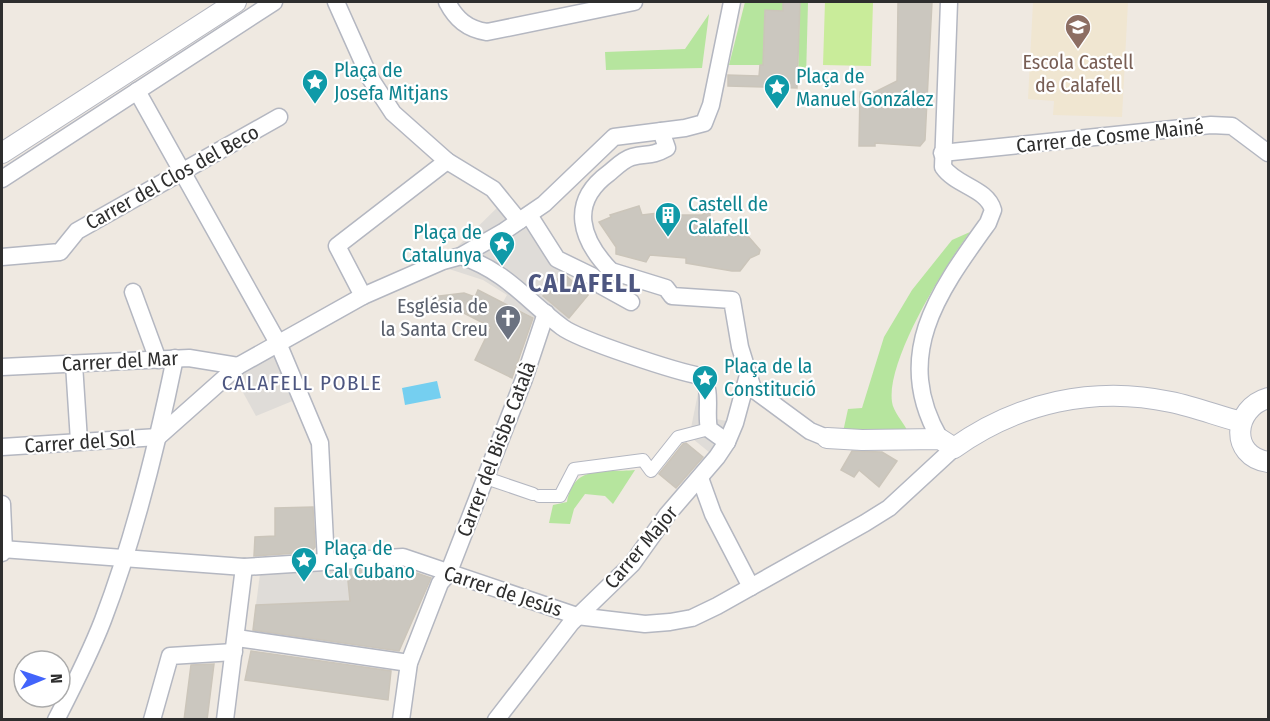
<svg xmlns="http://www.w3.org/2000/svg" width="1270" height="721" viewBox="0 0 1270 721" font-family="'Fira Sans Condensed',sans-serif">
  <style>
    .education { fill: #f0e6d1 }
    .green { fill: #b6e59e }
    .pitch { fill: #c9ec9a }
    .plaza { fill: #dfdcd8 }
    .water { fill: #75cff0 }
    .building { fill: #cbc7bf; stroke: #cbc5ba; stroke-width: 1.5 }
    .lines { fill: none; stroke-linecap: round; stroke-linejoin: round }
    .pedestrian-casing { stroke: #b4b7c1; stroke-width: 14 }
    .minor-casing { stroke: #b4b7c1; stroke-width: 19 }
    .tertiary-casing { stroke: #b4b7c1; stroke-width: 22 }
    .pedestrian { stroke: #fff; stroke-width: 12 }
    .minor { stroke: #fff; stroke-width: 16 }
    .tertiary { stroke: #fff; stroke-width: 20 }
    .labels { text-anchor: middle; stroke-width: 4.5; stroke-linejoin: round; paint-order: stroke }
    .education-label { font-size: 20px; fill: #785e54; stroke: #fff }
    .culture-label { font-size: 20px; fill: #0d838f; stroke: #fff; text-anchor: start }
    .street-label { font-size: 20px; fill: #2e2e2e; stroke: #fff }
    .worship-label { font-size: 20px; fill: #5b616d; stroke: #fff; text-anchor: end }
    .neighbourhood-label { font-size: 21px; letter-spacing: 1.5px; fill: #4d5680; stroke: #fff }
    .district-label { font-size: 26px; font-weight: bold; letter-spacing: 1.5px; fill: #4d5680; stroke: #fff }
  </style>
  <rect width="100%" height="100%" fill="#efe9e1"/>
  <path class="education" d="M1033,2H1128L1122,117L1053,115L1054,101L1028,99Z"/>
  <g class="green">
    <path d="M745,2H783V11L766,10L763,65H729Z"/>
    <path d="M800,2H808L806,78L798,77Z"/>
    <path d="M709,14L702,68L606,70L605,52L685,49Z"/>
    <path d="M970,232C945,266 886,360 892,402C893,411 903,422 907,430L843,432L848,409L862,408L884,337L912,290L952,240Z"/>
    <path d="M635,470L613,504L605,496L585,494L574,509L570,524L549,523L553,505L567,502C574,464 603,473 635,470Z"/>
  </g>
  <path class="pitch" d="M825,2H873L871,66L823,65Z"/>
  <g class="plaza">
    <path d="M504,201L563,273L543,296L569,318L562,327L540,321L503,302L507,295L483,280L449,269L438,256L455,249Z"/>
    <path d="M275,353L295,400L256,416L235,378Z"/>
    <path d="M702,373L715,376L711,418L737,423L720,461L693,439L691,428Z"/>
    <path d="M347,570L350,601L256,605L260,574Z"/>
  </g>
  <path class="water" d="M437,381L441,398L405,405L402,388Z"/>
  <g class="building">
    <path d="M783,2H800L797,88L728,86V75L759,76L760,65H763L765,10L783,11Z"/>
    <path d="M898,2H932L925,140L920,146L875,143V146H859L860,92H875L897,81Z"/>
    <path d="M639,206L642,215L674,211L679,215H702L710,210V219L734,231L740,227L760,250L759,254L750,258L740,271H732L686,263V258L650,255L646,262L616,254V247L599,222L611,217L610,215Z"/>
    <path d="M563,273L588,295L569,318L543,296Z"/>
    <path d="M478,290L533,318L512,378L475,360L491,327L460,311L437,310L432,297L464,293L475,297Z"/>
    <path d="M686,443L703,457L676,488L659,474L683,444Z"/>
    <path d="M852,451L882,452L897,461L879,487L859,470L854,477L841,470Z"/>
    <path d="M313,507L315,547L311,552L254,556L255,537L275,536V508Z"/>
    <path d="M402,568L431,578L399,651L253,630L256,605L350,601L347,571Z"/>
    <path d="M251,651L391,671L388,700L245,680Z"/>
    <path d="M214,664L207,720H184L191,665Z"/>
  </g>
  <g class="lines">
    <g class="pedestrian-casing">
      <g id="pedestrian">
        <path d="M486,478L533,494"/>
        <path d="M539,496H560L574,469L643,460L651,471L678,437L709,429"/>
      </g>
    </g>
    <g class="minor-casing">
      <g id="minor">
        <path d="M336,2L370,78L393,113L447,161L493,189L519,221"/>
        <path d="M447,2C456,19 467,29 487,32L634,2"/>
        <path d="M137,91L278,343L320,443L326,562"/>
        <path d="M942,153L1211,125L1232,126L1268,153"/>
        <path d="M2,179L274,2"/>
        <path d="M529,215L557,259L592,276L602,286L631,302"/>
        <path d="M461,256C507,272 525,299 562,327C579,340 677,372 701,376C713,391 705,411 709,429L727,442"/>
        <path d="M2,257L60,252L77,231L279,117"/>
        <path d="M611,271L666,288L672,296L732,300L740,347L753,389L810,431L827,438"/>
        <path d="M611,271C581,240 568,203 609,173C615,168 624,159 632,157C647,153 651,157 667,148L661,131"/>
        <path d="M133,292L158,360"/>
        <path d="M363,296L337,246L447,161"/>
        <path d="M74,364L79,441"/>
        <path d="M2,367L189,358L238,366"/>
        <path d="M158,437L238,366L363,296L443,261L461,256L503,232L544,204L614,137L685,128L704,123L711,105L732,2"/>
        <path d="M940,439C891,355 939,291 988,223L993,210C987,188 956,186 943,167L949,2"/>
        <path d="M2,447L158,437"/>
        <path d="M700,478L713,514L751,587"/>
        <path d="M2,504L4,550L2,553"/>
        <path d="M2,549L244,567L403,557L577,616L645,624L670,622L692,618L717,606L865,523L889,508L954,448"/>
        <path d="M237,638L409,663"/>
        <path d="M56,720C73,687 90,654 103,620C135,536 157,446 175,358"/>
        <path d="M152,720L170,656L234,652"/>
        <path d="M225,720L244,567"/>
        <path d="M401,720L409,663L440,583L448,574L524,379L546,313"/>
        <path d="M496,720L571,623L632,564L667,515L717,457L727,442L735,423L748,375"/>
      </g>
    </g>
    <g class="tertiary-casing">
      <g id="tertiary">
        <path d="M2,153L236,2"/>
        <path d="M1268,398C1233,408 1229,456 1268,462"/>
        <path d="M827,438L862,440L940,439L954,448C1017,403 1094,385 1171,402C1195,407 1218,416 1241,422"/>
      </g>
    </g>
    <use href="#pedestrian" class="pedestrian"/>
    <use href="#minor" class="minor"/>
    <use href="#tertiary" class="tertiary"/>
  </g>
  <defs>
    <g id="school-pin" transform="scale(1.35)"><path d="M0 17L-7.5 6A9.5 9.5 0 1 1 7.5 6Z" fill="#8d6e63" stroke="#fff"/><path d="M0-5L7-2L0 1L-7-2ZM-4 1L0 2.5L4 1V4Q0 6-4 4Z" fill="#fff"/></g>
    <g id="sight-pin" transform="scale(1.35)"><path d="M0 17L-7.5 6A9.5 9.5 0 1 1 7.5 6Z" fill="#0f9aa8" stroke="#fff"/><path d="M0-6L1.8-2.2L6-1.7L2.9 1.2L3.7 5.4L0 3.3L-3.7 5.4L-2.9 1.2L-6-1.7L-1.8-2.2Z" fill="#fff"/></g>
    <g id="building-pin" transform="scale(1.35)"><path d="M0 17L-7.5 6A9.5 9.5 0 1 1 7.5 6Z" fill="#0f9aa8" stroke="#fff"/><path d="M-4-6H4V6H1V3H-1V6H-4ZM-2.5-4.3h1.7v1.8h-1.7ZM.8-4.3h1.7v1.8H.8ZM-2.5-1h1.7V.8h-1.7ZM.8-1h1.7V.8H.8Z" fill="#fff"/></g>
    <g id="church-pin" transform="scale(1.35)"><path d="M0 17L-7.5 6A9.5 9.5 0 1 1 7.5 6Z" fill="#6b7280" stroke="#fff"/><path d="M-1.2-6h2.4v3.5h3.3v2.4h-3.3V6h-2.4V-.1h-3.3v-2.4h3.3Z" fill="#fff"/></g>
  </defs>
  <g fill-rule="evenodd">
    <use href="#school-pin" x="1078" y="27"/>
    <use href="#sight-pin" x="315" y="82"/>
    <use href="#sight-pin" x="777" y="87"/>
    <use href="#building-pin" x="668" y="215"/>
    <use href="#sight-pin" x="502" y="244"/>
    <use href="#church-pin" x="508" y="318"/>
    <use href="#sight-pin" x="705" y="378"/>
    <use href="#sight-pin" x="304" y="560"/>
  </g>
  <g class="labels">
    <g class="education-label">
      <text x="1078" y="69">Escola Castell<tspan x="1078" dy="23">de Calafell</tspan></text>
    </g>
    <g class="culture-label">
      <text x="334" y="77">Plaça de<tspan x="334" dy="23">Josefa Mitjans</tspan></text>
      <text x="796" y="83">Plaça de<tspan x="796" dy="23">Manuel González</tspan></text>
      <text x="688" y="211">Castell de<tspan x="688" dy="23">Calafell</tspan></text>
      <text x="482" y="239" text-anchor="end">Plaça de<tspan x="482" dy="23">Catalunya</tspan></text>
      <text x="724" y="373">Plaça de la<tspan x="724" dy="23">Constitució</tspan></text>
      <text x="324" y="555">Plaça de<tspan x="324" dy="23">Cal Cubano</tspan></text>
    </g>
    <g class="street-label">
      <text transform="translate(1110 136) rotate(-6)" y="7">Carrer de Cosme Mainé</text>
      <text transform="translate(172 177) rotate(-29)" y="7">Carrer del Clos del Beco</text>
      <text transform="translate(120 361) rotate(-3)" y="7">Carrer del Mar</text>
      <text transform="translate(80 442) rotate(-4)" y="7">Carrer del Sol</text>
      <text transform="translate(496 449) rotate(-69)" y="7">Carrer del Bisbe Català</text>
      <text transform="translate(641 547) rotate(-50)" y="7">Carrer Major</text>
      <text transform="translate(503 591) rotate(18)" y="7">Carrer de Jesús</text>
    </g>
    <g class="worship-label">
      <text x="488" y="313">Església de<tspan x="488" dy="23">la Santa Creu</tspan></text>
    </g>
    <g class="neighbourhood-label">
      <text x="302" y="390">CALAFELL POBLE</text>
    </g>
    <g class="district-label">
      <text x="585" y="292">CALAFELL</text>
    </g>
  </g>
  <rect width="1270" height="721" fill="none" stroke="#2e2e2e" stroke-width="6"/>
  <g transform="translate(42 679) rotate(88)"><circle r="28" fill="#ffffff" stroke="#ababab" stroke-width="1.5"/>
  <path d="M0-4.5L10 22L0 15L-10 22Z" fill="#4264fb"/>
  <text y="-9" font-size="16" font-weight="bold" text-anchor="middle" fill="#2e2e2e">N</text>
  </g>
</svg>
